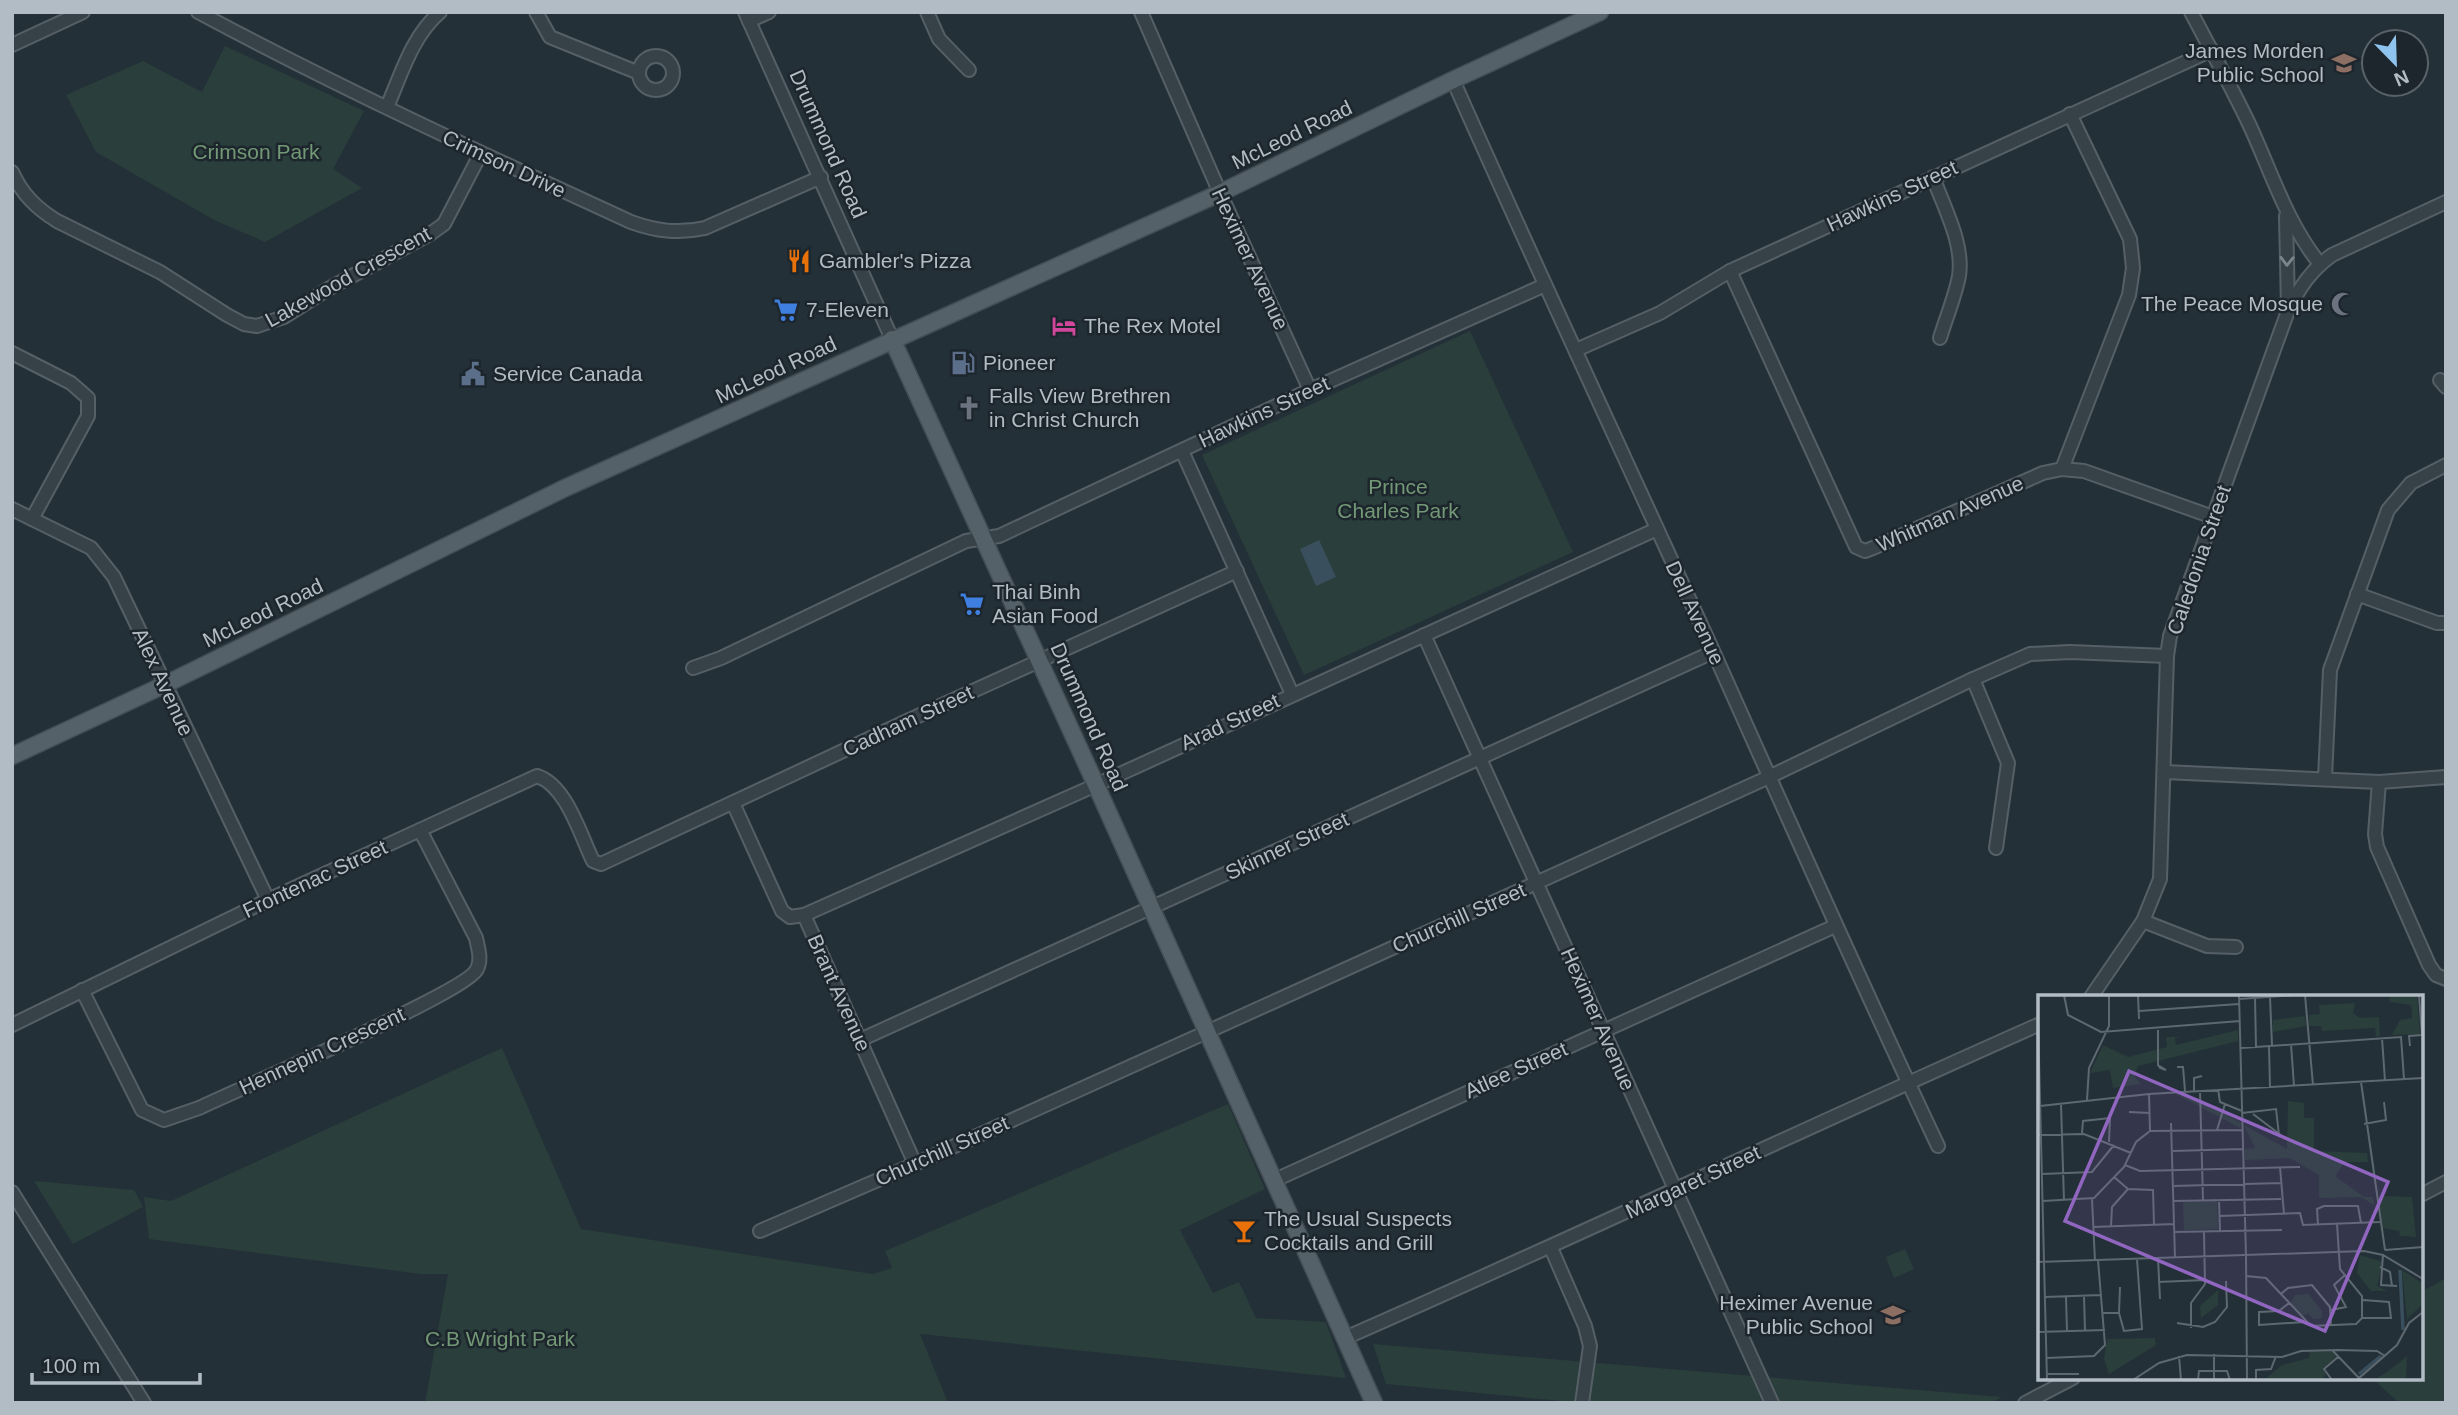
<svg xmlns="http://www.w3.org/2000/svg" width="2458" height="1415" viewBox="0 0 2458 1415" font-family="Helvetica,sans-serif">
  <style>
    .green { fill: #2a3e3b }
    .water { fill: #394f5d }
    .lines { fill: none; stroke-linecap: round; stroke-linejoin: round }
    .minor-casing { stroke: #555f66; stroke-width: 16 }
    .major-casing { stroke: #434d54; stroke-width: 19 }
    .minor { stroke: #374148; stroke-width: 12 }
    .major { stroke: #556168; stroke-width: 16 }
    .oneway { stroke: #7b858c }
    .labels { text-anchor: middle; stroke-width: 5; stroke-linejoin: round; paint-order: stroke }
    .poi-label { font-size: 21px; fill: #b2bcc4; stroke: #1d262d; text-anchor: start }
    .street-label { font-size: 21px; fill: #b2bcc4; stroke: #1d262d }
    .park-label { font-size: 21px; fill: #739875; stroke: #1d262d }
    .inset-river { fill: none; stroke: #394f5d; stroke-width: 3.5 }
    .inset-road { fill: none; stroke: #5d6870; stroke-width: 2 }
    .view { fill: #9166c1; fill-opacity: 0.15; stroke: #9166c1; stroke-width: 3.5 }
    .inset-edge { fill: none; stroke: #b2bcc4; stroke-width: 3.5 }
  </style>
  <rect width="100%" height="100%" fill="#243038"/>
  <g class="green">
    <path d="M225,46L364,111L333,169L362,188L265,242L214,220L96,152L66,95L143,61L202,92Z"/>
    <path d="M1470,331L1573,552L1304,675L1202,455Z"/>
    <path d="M502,1048L581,1229L873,1274L892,1268L885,1251L1228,1104L1265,1189L1180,1230L1213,1293L1239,1282L1256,1318L1326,1322L1346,1378L920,1334L948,1403H425L448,1274H421L149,1239L144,1197L171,1201Z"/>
    <path d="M34,1181L134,1190L143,1207L73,1244Z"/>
    <path d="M1905,1249L1914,1269L1894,1278L1886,1257Z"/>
    <path d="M2446,1278V1403H2399L2372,1378H2421V1292Z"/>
    <path d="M1373,1344L2002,1397L1990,1403H1582L1386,1384Z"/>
  </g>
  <path class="water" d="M1319,540L1336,577L1316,586L1300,549Z"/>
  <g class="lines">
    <g class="minor-casing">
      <g id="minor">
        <path d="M198,12C340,88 485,155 631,222C656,231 678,234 705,228L821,177"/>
        <path d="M536,12L550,37L639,73"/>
        <path d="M745,12L892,339"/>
        <path d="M927,12L939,39L969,70"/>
        <path d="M1141,12L1220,193L1310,390"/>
        <path d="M2191,12C2211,50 2232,88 2250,126C2272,174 2287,223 2320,264"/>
        <path d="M749,21L769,12"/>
        <path d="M12,45L83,12"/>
        <circle cx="656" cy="73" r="17"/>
        <path d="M1453,80C1538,272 1627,462 1714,653C1788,818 1861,983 1938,1146"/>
        <path d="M387,107C401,75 412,36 440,12"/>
        <path d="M12,172C22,194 36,208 57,221L160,272L227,315L244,324L257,326L284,317L328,289L430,234L444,224L481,153"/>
        <path d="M1933,177C1944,208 1964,243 1959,276C1955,297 1946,318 1940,338"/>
        <path d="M2286,216L2288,307"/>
        <path d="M1730,271L1856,547L1865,551L1873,548L2043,473L2062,469L2084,471L2213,517"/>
        <path d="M1576,350L1660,313L1730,271L2212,50"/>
        <path d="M12,353L71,383L88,398V416L32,519"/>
        <path d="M2440,380L2446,387"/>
        <path d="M1182,451L1292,694"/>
        <path d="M2062,469L2129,295L2133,268L2130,239L2070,114"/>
        <path d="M12,509L91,548L114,577L268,900"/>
        <path d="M2357,594L2437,623H2446"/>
        <path d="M1424,635L1772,1403"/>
        <path d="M693,668L721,658L966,541L999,536L1310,390L1545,285"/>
        <path d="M1973,679L2008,763L1996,848"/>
        <path d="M2165,772L2379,782L2446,777"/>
        <path d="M2325,778L2330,670L2388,510L2411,483L2446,465"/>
        <path d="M2379,782L2375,834L2377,847L2429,965L2436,975L2446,979"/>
        <path d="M733,803L782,911L790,917L804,915L1096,785L1657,529"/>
        <path d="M804,915L915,1164"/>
        <path d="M2143,921L2207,946L2236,947"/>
        <path d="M82,990L142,1110L164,1120L199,1108C236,1090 467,992 477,969C482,959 478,948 476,938L420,830"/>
        <path d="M2091,997L2143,921L2160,879L2167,656L2170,636L2288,311C2299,288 2311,270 2332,255L2446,202"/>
        <path d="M12,1025L268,900L537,776C566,785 580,834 593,861L601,864L907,721L1237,571"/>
        <path d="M860,1040L1713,652"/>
        <path d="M1275,1180L1835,926"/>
        <path d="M12,1192L144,1403"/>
        <path d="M2421,1195L2446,1182"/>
        <path d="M760,1231L915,1164L1536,883L1769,777L1973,679L2030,654L2070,652L2167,656"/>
        <path d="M1551,1248L1585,1326L1590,1346L1582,1403"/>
        <path d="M1345,1338C1578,1236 1807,1127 2040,1024"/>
        <path d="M2025,1403L2073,1378"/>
      </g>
    </g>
    <g class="major-casing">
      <g id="major">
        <path d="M892,339L1096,785L1374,1403"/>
        <path d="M12,756L164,685L565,488L1220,193L1453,80L1600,12"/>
      </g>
    </g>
    <use href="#minor" class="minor"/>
    <use href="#major" class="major"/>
  </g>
  <defs><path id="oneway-chevron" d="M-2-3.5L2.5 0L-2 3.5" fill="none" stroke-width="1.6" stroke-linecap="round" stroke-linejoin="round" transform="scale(1.75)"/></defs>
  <use class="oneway" href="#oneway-chevron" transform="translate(2287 261) rotate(91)"/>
  <defs>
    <g id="school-bare" transform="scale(1.89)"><path d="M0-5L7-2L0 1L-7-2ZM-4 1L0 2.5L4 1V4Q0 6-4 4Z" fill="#8d6e63" stroke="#1d262d" stroke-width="2.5" paint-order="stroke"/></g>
    <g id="restaurant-bare" transform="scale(1.89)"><path d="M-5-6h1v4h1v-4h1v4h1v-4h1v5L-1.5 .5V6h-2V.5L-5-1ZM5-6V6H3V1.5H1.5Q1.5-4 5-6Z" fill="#e8710a" stroke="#1d262d" stroke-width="2.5" paint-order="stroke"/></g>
    <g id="mosque-bare" transform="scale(1.89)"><path d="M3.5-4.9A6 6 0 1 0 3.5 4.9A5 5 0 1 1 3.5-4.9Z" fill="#6b7280" stroke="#1d262d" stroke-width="2.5" paint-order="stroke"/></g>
    <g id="supermarket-bare" transform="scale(1.89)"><path d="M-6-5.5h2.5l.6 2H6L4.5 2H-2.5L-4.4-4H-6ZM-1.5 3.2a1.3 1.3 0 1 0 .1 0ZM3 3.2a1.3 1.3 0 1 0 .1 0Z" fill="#3f7fe0" stroke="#1d262d" stroke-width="2.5" paint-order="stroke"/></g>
    <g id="hotel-bare" transform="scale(1.89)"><path d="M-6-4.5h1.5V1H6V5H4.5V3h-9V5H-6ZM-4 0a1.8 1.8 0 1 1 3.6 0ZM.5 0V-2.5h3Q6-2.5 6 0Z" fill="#d1479c" stroke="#1d262d" stroke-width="2.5" paint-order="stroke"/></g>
    <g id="fuel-bare" transform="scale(1.89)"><path d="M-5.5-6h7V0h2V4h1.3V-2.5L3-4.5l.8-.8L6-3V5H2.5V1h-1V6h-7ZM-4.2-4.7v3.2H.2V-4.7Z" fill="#5c6f8a" stroke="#1d262d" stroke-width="2.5" paint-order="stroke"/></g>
    <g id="civic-bare" transform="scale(1.89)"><path d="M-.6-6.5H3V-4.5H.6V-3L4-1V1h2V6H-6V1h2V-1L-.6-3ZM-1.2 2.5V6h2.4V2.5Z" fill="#5c6f8a" stroke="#1d262d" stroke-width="2.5" paint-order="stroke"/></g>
    <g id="church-bare" transform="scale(1.89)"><path d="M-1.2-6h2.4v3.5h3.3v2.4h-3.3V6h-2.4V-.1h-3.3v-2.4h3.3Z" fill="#6b7280" stroke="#1d262d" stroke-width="2.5" paint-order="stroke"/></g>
    <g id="bar-bare" transform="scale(1.89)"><path d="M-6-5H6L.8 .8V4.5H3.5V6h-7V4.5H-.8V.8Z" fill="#e8710a" stroke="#1d262d" stroke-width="2.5" paint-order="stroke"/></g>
  </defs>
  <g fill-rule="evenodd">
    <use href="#school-bare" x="2344" y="63"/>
    <use href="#restaurant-bare" x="799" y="261"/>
    <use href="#mosque-bare" x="2343" y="304"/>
    <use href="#supermarket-bare" x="786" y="310"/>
    <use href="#hotel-bare" x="1064" y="326"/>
    <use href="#fuel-bare" x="963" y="363"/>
    <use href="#civic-bare" x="473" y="374"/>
    <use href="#church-bare" x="969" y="408"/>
    <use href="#supermarket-bare" x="972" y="604"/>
    <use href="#bar-bare" x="1244" y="1231"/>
    <use href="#school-bare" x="1893" y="1315"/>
  </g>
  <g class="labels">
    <g class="poi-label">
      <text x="2324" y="58" text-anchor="end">James Morden<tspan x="2324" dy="24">Public School</tspan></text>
      <text x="819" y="268">Gambler's Pizza</text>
      <text x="2323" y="311" text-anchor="end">The Peace Mosque</text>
      <text x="806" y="317">7-Eleven</text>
      <text x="1084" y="333">The Rex Motel</text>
      <text x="983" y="370">Pioneer</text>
      <text x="493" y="381">Service Canada</text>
      <text x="989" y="403">Falls View Brethren<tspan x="989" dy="24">in Christ Church</tspan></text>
      <text x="992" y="599">Thai Binh<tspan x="992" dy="24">Asian Food</tspan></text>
      <text x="1264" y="1226">The Usual Suspects<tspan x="1264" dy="24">Cocktails and Grill</tspan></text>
      <text x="1873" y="1310" text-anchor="end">Heximer Avenue<tspan x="1873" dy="24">Public School</tspan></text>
    </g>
    <g class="street-label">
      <text transform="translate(1292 135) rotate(-26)" y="7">McLeod Road</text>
      <text transform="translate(828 144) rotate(66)" y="7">Drummond Road</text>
      <text transform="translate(504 164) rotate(25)" y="7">Crimson Drive</text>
      <text transform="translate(1892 196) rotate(-25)" y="7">Hawkins Street</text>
      <text transform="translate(1250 259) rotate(65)" y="7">Heximer Avenue</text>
      <text transform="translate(348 277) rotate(-29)" y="7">Lakewood Crescent</text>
      <text transform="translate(776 370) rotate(-25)" y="7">McLeod Road</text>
      <text transform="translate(1264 412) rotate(-25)" y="7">Hawkins Street</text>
      <text transform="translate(1950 514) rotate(-24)" y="7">Whitman Avenue</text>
      <text transform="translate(2199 560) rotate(-71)" y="7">Caledonia Street</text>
      <text transform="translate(263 613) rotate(-26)" y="7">McLeod Road</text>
      <text transform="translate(1695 613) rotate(65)" y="7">Dell Avenue</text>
      <text transform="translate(163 682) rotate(65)" y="7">Alex Avenue</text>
      <text transform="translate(1089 717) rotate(66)" y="7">Drummond Road</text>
      <text transform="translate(908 721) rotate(-25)" y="7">Cadham Street</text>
      <text transform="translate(1230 722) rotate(-25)" y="7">Arad Street</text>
      <text transform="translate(1287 846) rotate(-25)" y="7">Skinner Street</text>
      <text transform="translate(315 879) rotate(-25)" y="7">Frontenac Street</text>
      <text transform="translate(1459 918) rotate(-24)" y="7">Churchill Street</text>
      <text transform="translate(839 993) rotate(66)" y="7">Brant Avenue</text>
      <text transform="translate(1598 1019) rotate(66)" y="7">Heximer Avenue</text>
      <text transform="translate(322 1051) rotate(-25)" y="7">Hennepin Crescent</text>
      <text transform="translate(1516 1070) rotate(-24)" y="7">Atlee Street</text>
      <text transform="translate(942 1151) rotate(-24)" y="7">Churchill Street</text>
      <text transform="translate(1693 1182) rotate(-25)" y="7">Margaret Street</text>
    </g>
    <g class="park-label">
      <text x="256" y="159">Crimson Park</text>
      <text x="1398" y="494">Prince<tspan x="1398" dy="24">Charles Park</tspan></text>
      <text x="500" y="1346">C.B Wright Park</text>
    </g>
  </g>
  <g transform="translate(2038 995)">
    <rect width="385" height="385" fill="#243038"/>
    <path d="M351,0H379L382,39L354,40L362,25L374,23L373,10L352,7ZM317,8L315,18L322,23L341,22L342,41L338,42L337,33L284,36L283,31H271V20L282,19L281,10ZM267,21L268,31L235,37V25ZM200,35V46L100,71L96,81L103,89L75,93L72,75L52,78L65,50L90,62L129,52L128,42H144L137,43L138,50ZM148,98L203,128L202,133L138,99ZM250,106L266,108V123H276V156L329,158L330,167H307L297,181L326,202H335L336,210L323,202L281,203V180L252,163L207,165V154L217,153L206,130L249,154ZM345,201L374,202L378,242L362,241L361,236L345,233L341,206ZM179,206L180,234L146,235L145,207ZM322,260L345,267L339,291L349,296H333L319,278ZM364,275L385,289V309L369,324ZM180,295V310L163,323L162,311ZM270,299L284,316V323L275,324L270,318L265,321L253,308L257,300ZM117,343L118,350L71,379L66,364L69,344ZM272,356H294L298,362L285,373L288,380L283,385H226L244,370L271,363ZM369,361L368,385H336L349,377Z" fill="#2a3e3b"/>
    <path class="inset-river" d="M362,275L365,335M321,379L343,361"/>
    <path class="inset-road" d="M26,0L30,20L63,37L202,26M100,0L101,24M201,0L208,261M267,0L275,90M381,0L384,40M232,2L234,50M217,3L218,52M201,4L257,0M101,16L201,9M0,23L6,267M120,35V70L128,75L122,73L120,70M344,43L347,86M253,49L256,91M372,51L371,41L384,40M231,52L232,92M203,53L363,42L366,84M139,72H145L147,96M323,87L347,255M180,94L182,107L204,116M156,96V83L164,81M162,96L165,205M111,99L112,136M49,105L51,73L71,31V0M23,109L26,206M2,111L111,99L385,83M91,117L112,118M204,118L238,114L241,140M215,119L248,144M133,128L137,263M326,129L348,125L346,107M179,135L187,109M112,136L205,135M44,138L45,126L72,123L71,147M1,140L46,139L93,158M135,156L205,154M87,170L102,176L262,172M242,172L246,219M4,179L54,177L76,150M76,182L90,194L115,195L116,230M135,191L243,188M54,204L57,266M181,205L182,236M5,206L56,203L86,172L98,147L112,136M136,206L243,204M182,221L262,218L265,230L342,227M299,229L302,274L324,301V323M280,230L279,214L286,211H320L323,228M73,231L74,212L90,194M55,232L136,229M136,237L244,235M347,255L385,252M345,259L343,290L359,291M208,261L209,385M120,263L122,304M0,267L326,256L345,260L385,284M6,267L9,385M342,272L352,277L354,291M208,281L228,283L273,331L318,329L324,323M120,287L167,285M243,299L250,293L274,290L292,312L293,331M46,301L47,336M7,302L63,300M28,302L29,336M251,308L241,316L221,317V330L267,327M293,315L308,312L296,290L307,280M65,318H81L86,336L104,334L99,264M81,318L82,292M324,323H353L351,307L325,305M139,328L165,332L177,327L189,312L188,286M153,333V308L167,289L166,237M0,337L67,335M294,355L321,383L359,350L371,328L385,317M141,361L143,385M9,363L56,361L67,350L60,265M9,379H41M95,385L121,368L149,360L244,362L263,356L299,355L339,356L347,361M160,385L161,376H189L192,385M176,385V359M218,385V375L233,374L238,361M294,385L286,374L300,362"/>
    <path class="view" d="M91,76L350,187L287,336L27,226Z"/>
    <rect width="385" height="385" class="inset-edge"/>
  </g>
  <rect width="2458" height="1415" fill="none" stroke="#b2bcc4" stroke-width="28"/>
  <g transform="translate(2395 63) rotate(157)"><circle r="33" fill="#1d262d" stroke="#596269" stroke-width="2"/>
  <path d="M0-5L12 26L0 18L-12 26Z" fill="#8ec4ed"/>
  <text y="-10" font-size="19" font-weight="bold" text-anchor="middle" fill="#b2bcc4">N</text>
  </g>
  <path d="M32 1373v10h168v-10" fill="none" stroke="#b2bcc4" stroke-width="3.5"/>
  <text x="42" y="1373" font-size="21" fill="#b2bcc4" stroke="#1d262d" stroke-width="5" paint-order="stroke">100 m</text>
</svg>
